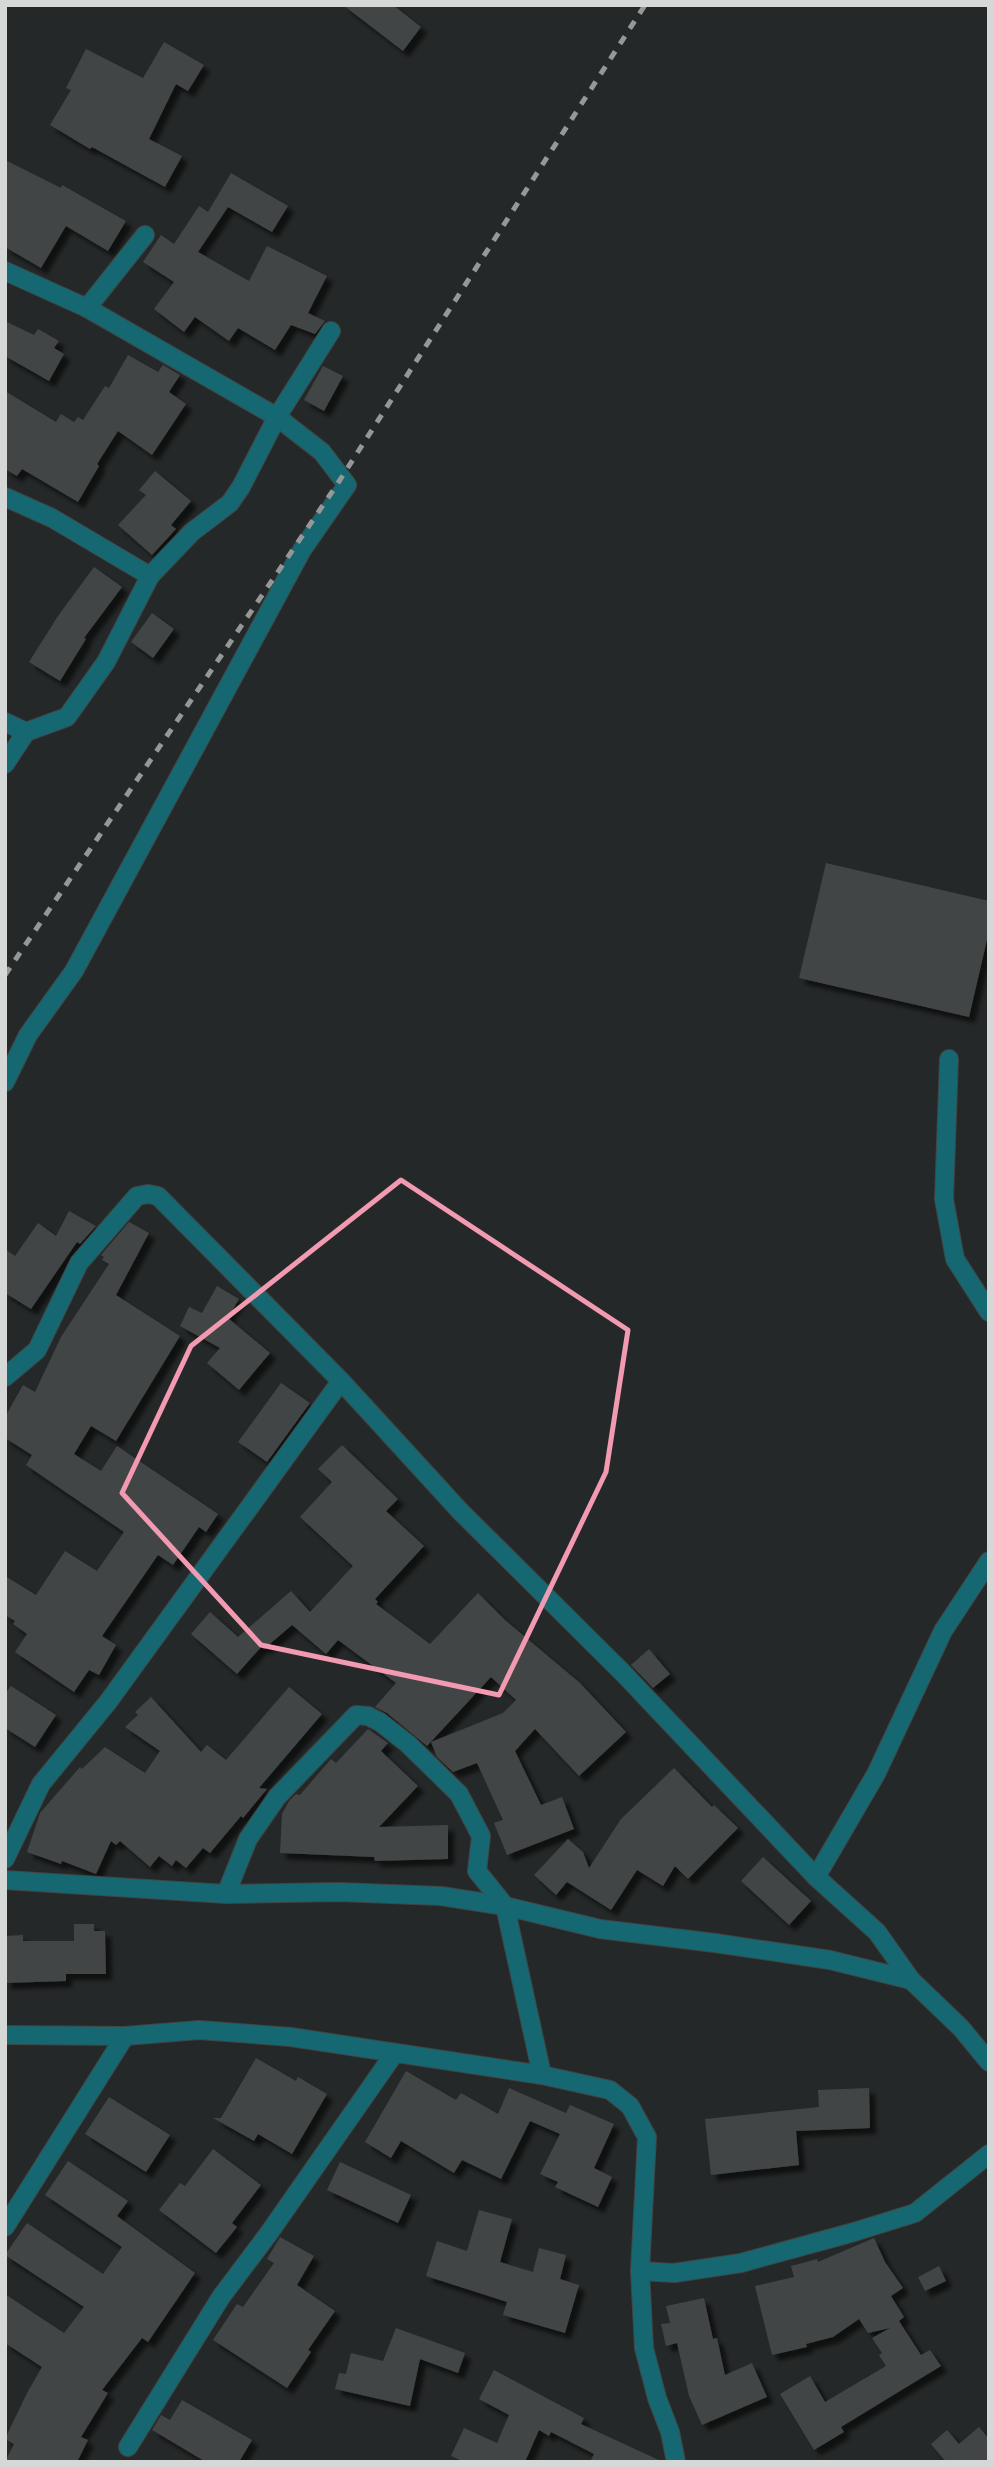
<svg xmlns="http://www.w3.org/2000/svg" width="994" height="2467" viewBox="0 0 994 2467" font-family="'Varela Round',sans-serif">
  <style>
    .building { fill: #424545; filter: url(#shadow) }
    .lines { fill: none; stroke-linecap: round; stroke-linejoin: round }
    .minor-casing { stroke: #414444; stroke-width: 20 }
    .minor { stroke: #156871; stroke-width: 18 }
    .rail { stroke: #969898; stroke-width: 5; stroke-dasharray: 9 9; stroke-linecap: butt }
    .marked { fill: none; stroke: #f19ab1; stroke-width: 5; stroke-linejoin: round }
  </style>
  <defs>
    <filter id="shadow"><feDropShadow dx="6" dy="6" stdDeviation="2" flood-color="#0009"/></filter>
  </defs>
  <rect width="100%" height="100%" fill="#252828"/>
  <g class="building">
    <path d="M343,5H393L421,27L403,51Z"/>
    <path d="M164,42L204,65L188,91L176,84L149,139L182,156L165,187L92,147L90,149L50,125L71,90L66,88L86,49L143,78Z"/>
    <path d="M5,160L61,188L62,185L126,221L108,251L66,226L41,268L5,247Z"/>
    <path d="M231,173L288,206L272,232L228,207L198,252L249,281L267,246L327,276L308,313L325,321L315,334L291,325L275,350L238,328L229,341L195,317L184,332L154,309L174,282L143,262L161,235L174,244L199,206L208,212Z"/>
    <path d="M5,321L34,335L38,329L59,341L54,348L64,354L49,381L5,356Z"/>
    <path d="M128,355L158,372L163,365L180,375L169,392L186,404L152,455L118,431L97,464L99,466L78,502L22,469L17,476L5,469V391L56,422L61,414L74,422L78,417L83,420L105,386L109,388Z"/>
    <path d="M323,366L343,376L324,411L304,400Z"/>
    <path d="M155,471L191,501L171,525L176,529L152,555L118,525L146,495L139,490Z"/>
    <path d="M94,567L122,587L84,638L86,639L60,681L29,662L58,616Z"/>
    <path d="M152,613L174,629L153,658L131,642Z"/>
    <path d="M826,863L989,901V931L969,1017L799,978Z"/>
    <path d="M69,1211L96,1226L80,1244L77,1242L31,1309L5,1293V1249L15,1256L38,1223L56,1236Z"/>
    <path d="M129,1222L149,1233L116,1295L180,1336L116,1441L91,1426L74,1454L101,1471L117,1446L218,1514L206,1532L199,1527L173,1565L158,1555L102,1636L116,1645L99,1675L89,1670L74,1692L15,1652L27,1634L13,1624L15,1621L5,1615V1576L36,1595L65,1551L97,1571L124,1532L26,1465L32,1455L5,1438V1417L23,1385L35,1392L61,1337L109,1264L102,1260L104,1257L101,1255Z"/>
    <path d="M217,1286L239,1299L228,1318L270,1353L239,1390L207,1363L220,1348L180,1326L189,1307L202,1313Z"/>
    <path d="M281,1383L310,1403L267,1462L238,1442Z"/>
    <path d="M342,1445L398,1499L386,1511L424,1546L375,1599L378,1602L376,1604L430,1644L478,1593L505,1620L580,1683L626,1732L579,1776L535,1729L515,1751L541,1805L562,1797L574,1829L507,1855L494,1823L503,1820L477,1763L453,1772L437,1757L431,1742L503,1713L516,1700L491,1677L427,1746L387,1713L375,1707L396,1683L338,1640L326,1654L292,1625L264,1649L262,1646L237,1674L191,1634L210,1612L238,1637L291,1591L310,1612L353,1566L300,1517L332,1482L318,1469Z"/>
    <path d="M649,1649L670,1674L653,1688L631,1665Z"/>
    <path d="M11,1686L56,1715L35,1747L5,1728V1694Z"/>
    <path d="M289,1687L322,1714L259,1788L267,1789L243,1818L241,1816L210,1853L203,1848L186,1868L176,1860L172,1866L159,1856L150,1867L120,1841L116,1845L111,1841L96,1874L62,1861L61,1864L27,1852L40,1813L80,1767L82,1769L105,1747L145,1773L160,1751L125,1727L138,1715L135,1712L151,1697L201,1752L207,1745L226,1760Z"/>
    <path d="M368,1729L388,1743L381,1751L418,1786L379,1827L448,1825V1859L375,1861L374,1857L280,1853L282,1814L289,1801L296,1794L300,1795L331,1759L336,1763Z"/>
    <path d="M674,1768L712,1807L714,1805L738,1828L688,1879L675,1866L663,1886L637,1870L611,1910L567,1882L556,1895L534,1875L568,1839L583,1852L589,1868L621,1819Z"/>
    <path d="M763,1857L811,1901L789,1925L741,1881Z"/>
    <path d="M74,1924H94V1931H105L106,1974H66V1981L5,1983V1936L23,1935V1941H74Z"/>
    <path d="M256,2058L296,2081L298,2077L327,2094L292,2154L258,2134L254,2141L213,2118H221Z"/>
    <path d="M406,2071L456,2100L461,2093L498,2114L509,2088L566,2113L570,2105L614,2124L594,2168L612,2177L598,2207L555,2187L558,2182L540,2174L560,2134L530,2121L501,2179L462,2160L454,2173L401,2141L391,2158L365,2142Z"/>
    <path d="M869,2088L870,2128L796,2131L799,2165L711,2175L705,2119L819,2107L818,2090Z"/>
    <path d="M109,2097L170,2135L146,2172L85,2134Z"/>
    <path d="M213,2149L261,2185L232,2223L237,2227L216,2253L159,2210L180,2183L185,2186Z"/>
    <path d="M68,2161L128,2201L117,2216L195,2273L148,2342L142,2338L102,2390L108,2393L81,2437L88,2440L77,2462H5L14,2444L5,2439L27,2393L42,2367L5,2343V2294L64,2333L84,2307L5,2255L27,2223L103,2274L122,2247L45,2195Z"/>
    <path d="M340,2162L411,2195L398,2223L327,2190Z"/>
    <path d="M479,2210L512,2219L500,2262L533,2272L539,2248L566,2255L560,2279L579,2285L565,2333L503,2315L507,2302L426,2276L437,2241L467,2251Z"/>
    <path d="M280,2237L314,2256L297,2285L335,2311L308,2350L311,2352L287,2388L213,2340L237,2304L243,2307L274,2263L267,2259Z"/>
    <path d="M874,2238L885,2262L903,2288L891,2296L904,2317L899,2321L921,2355L930,2350L941,2366L841,2427L844,2432L814,2450L780,2394L810,2376L825,2402L886,2366L879,2355L882,2353L872,2338L890,2328L868,2333L859,2319L833,2337L806,2344L807,2347L772,2355L755,2286L794,2277L791,2266L817,2259L818,2262Z"/>
    <path d="M939,2266L946,2281L925,2291L918,2277Z"/>
    <path d="M704,2298L713,2339L717,2338L725,2375L752,2363L767,2397L702,2425L689,2396L677,2343L666,2346L661,2324L670,2323L666,2306Z"/>
    <path d="M396,2328L465,2353L458,2373L420,2359L410,2406L335,2389L339,2373L346,2374L351,2353L383,2361Z"/>
    <path d="M494,2370L584,2418L581,2424L663,2462H590L594,2454L551,2432L549,2436L539,2430L525,2462H464L451,2456L464,2428L497,2443L509,2415L479,2399Z"/>
    <path d="M182,2400L252,2440L239,2462H206L152,2430L161,2415L170,2420Z"/>
    <path d="M979,2427L989,2439V2462H946L931,2444L947,2430L959,2444Z"/>
  </g>
  <g class="lines">
    <g class="minor-casing">
      <g id="minor">
        <path d="M5,271L87,308L277,417L322,452L347,485L302,550L74,971L28,1035L5,1082"/>
        <path d="M87,308L145,235"/>
        <path d="M5,497L52,518L150,576L192,532L230,503L241,487L277,417L331,331"/>
        <path d="M5,722L26,732L67,717L106,662L150,576"/>
        <path d="M5,764L26,732"/>
        <path d="M949,1059L944,1199L955,1259L989,1312"/>
        <path d="M5,1377L37,1350L79,1263L137,1196L148,1194L158,1196L341,1381L460,1511L624,1674L816,1877L877,1932L911,1980L961,2028L989,2062"/>
        <path d="M5,1859L41,1784L108,1702L341,1381"/>
        <path d="M816,1877L876,1774L943,1631L989,1561"/>
        <path d="M5,1880L226,1894L339,1892L441,1896L505,1906L600,1929L715,1943L830,1960L911,1980"/>
        <path d="M226,1894L248,1839L277,1797L356,1715L368,1716L380,1722L408,1744L459,1794L481,1836L477,1871L505,1906L542,2075"/>
        <path d="M5,2035L125,2036L199,2030L291,2037L542,2075L610,2090L630,2106L647,2137L640,2271L644,2348L657,2398L670,2432L676,2462"/>
        <path d="M5,2227L125,2036"/>
        <path d="M640,2271L674,2273L741,2263L854,2232L915,2213L989,2154"/>
        <path d="M128,2447L221,2297L269,2233L394,2054"/>
      </g>
    </g>
    <use href="#minor" class="minor"/>
    <path class="rail" d="M5,975L336,486L645,5"/>
  </g>
  <path class="marked" d="M401,1180L628,1330L606,1472L499,1695L261,1645L122,1493L191,1346Z"/>
  <rect width="994" height="2467" fill="none" stroke="#d6d8d8" stroke-width="14"/>
</svg>
